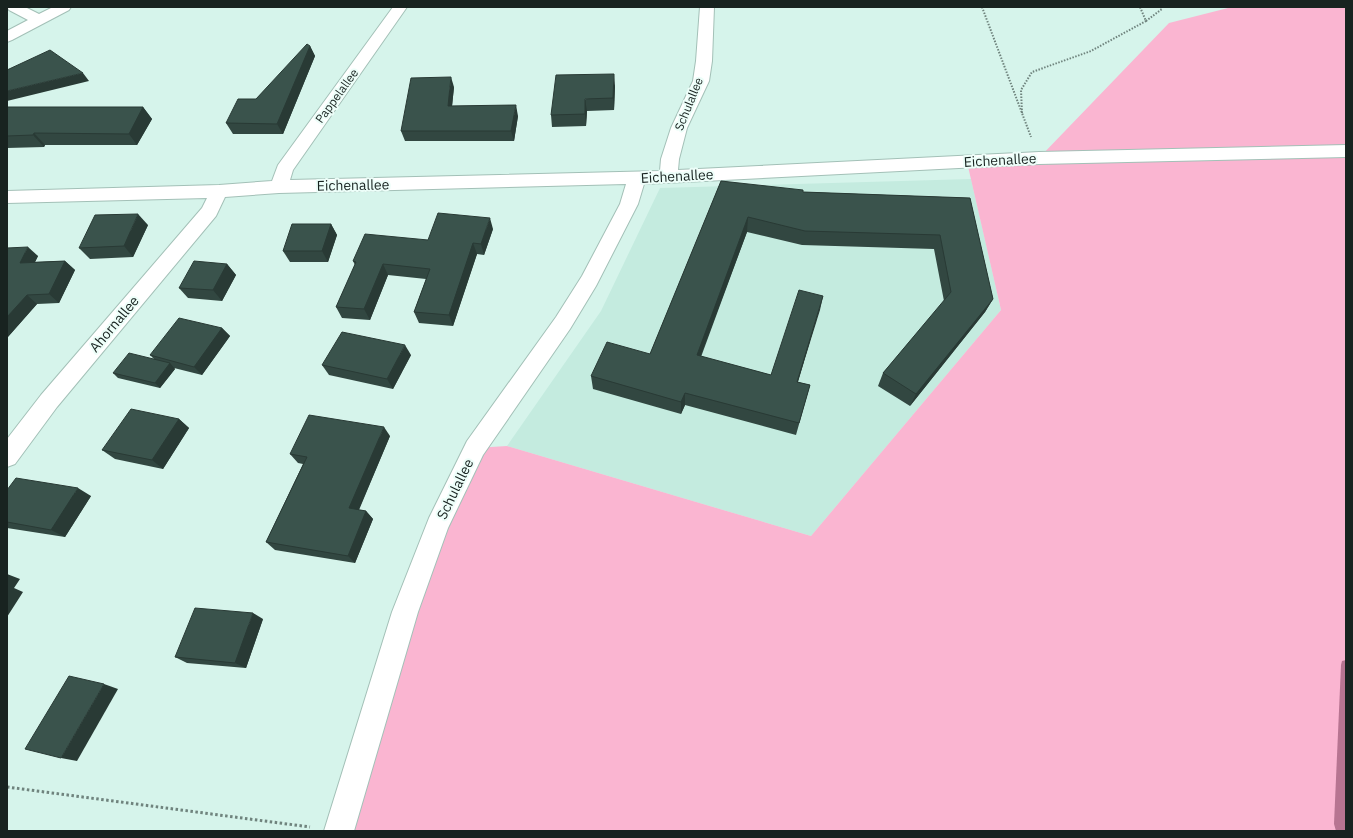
<svg xmlns="http://www.w3.org/2000/svg" width="1353" height="838" viewBox="0 0 1353 838" font-family="'IBM Plex Sans',sans-serif">
  <style>
    .built { fill: #c4ebdf }
    .green { fill: #fab5d1 }
    .lines { fill: none; stroke-linecap: round; stroke-linejoin: round }
    .stream { fill: #b77491; fill-rule: evenodd }
    .street-casing { stroke: #a3c0b7; stroke-width: 2 }
    .path-far1 { stroke: #6f837d; stroke-width: 2; stroke-dasharray: 1.5 1.5; stroke-linecap: butt }
    .path { stroke: #6f837d; stroke-width: 3; stroke-dasharray: 2.5 2.5; stroke-linecap: butt }
    .street { fill: #fff; fill-rule: evenodd }
    .wall { fill: #324741 }
    .shaded-wall { fill: #293a35 }
    .building { fill: #3a534c; stroke: #293a35 }
    .labels { text-anchor: middle; stroke-width: 4; stroke-linejoin: round; paint-order: stroke }
    .far-street-label { font-size: 12px; fill: #182320; stroke: #edfef9 }
    .street-label { font-size: 14px; fill: #182320; stroke: #edfef9 }
  </style>
  <rect width="100%" height="100%" fill="#d6f4eb"/>
  <path class="built" d="M971,179L1001,310L811,536L507,446L601,311L660,188Z"/>
  <path class="green" d="M1232,7H1346V831H339L475,448L507,446L811,536L1001,310L967,162L1039,158L1169,23Z"/>
  <g class="lines">
    <path class="stream" d="M1346,660V831H1336L1334,824L1341,665L1342,661Z"/>
    <g class="street-casing">
      <g id="street">
        <path d="M7,7H25L39,14L53,7H71L69,10L12,40L7,42V31L28,20L9,10Z"/>
        <path d="M393,7H407L293,170L290,180L660,171L661,159L671,128L693,81L696,61L700,7H714L712,61L709,81L687,128L679,159L678,170L1039,152L1346,145V157L1039,164L644,184L638,204L596,286L570,329L483,455L448,528L418,612L354,831H324L392,612L429,518L467,441L556,317L582,276L620,204L626,184L279,193L225,197L216,216L57,407L15,464L7,467V439L41,395L202,208L207,198L7,203V191L219,185L272,181L278,165Z"/>
      </g>
    </g>
    <g class="path-far1">
      <path d="M982,7L1031,137"/>
      <path d="M1146,21L1162,9L1161,7"/>
      <path d="M1022,113L1021,90L1032,72L1091,51L1146,21L1140,7"/>
    </g>
    <path class="path" d="M7,787L310,827"/>
    <use href="#street" class="street"/>
  </g>
  <g class="wall">
    <path d="M310,46L315,56L283,134H233L226,123L256,99Z"/>
    <path d="M615,86L614,110L587,111L586,126L552,127L551,115Z"/>
    <path d="M454,87L452,106L518,116L514,141H405L401,131Z"/>
    <path d="M7,107H143L152,119L137,145H45L44,147L7,148Z"/>
    <path d="M721,181L803,192L970,198L993,299L985,312L910,406L878,386L883,373L944,301L934,249L802,245L747,232L701,357L771,375L823,296L798,382L810,385L796,435L685,405L681,414L593,389L591,376L650,354Z"/>
    <path d="M331,224L337,235L328,262H290L283,251Z"/>
    <path d="M148,225L133,257L90,259L79,248Z"/>
    <path d="M493,229L484,255L477,254L453,326L419,323L414,312L426,279L388,275L370,320L342,318L336,307L355,265L353,261L428,240Z"/>
    <path d="M7,248L38,256L35,262L65,261L75,270L59,303L37,304L7,338Z"/>
    <path d="M227,264L236,275L222,301L188,298L179,288Z"/>
    <path d="M222,328L230,336L202,375L174,368L175,369L160,388L118,378L113,373L154,359L150,355Z"/>
    <path d="M411,355L393,389L329,375L322,365Z"/>
    <path d="M179,419L189,428L163,469L115,459L102,450Z"/>
    <path d="M390,436L359,510L366,511L373,519L355,563L275,550L266,542L303,464L298,463L290,454Z"/>
    <path d="M7,490L91,496L65,537L7,528Z"/>
    <path d="M263,619L246,668L187,663L175,657Z"/>
  </g>
  <g class="shaded-wall">
    <path d="M310,46L315,56L283,134L277,124Z"/>
    <path d="M83,73L89,81L7,101V91Z"/>
    <path d="M614,74L615,86L614,110L613,98Z"/>
    <path d="M451,77L454,87L451,116L448,106Z"/>
    <path d="M585,99L587,111L586,126L585,114Z"/>
    <path d="M516,105L518,116L514,141L511,131Z"/>
    <path d="M143,107L152,119L137,145L129,134Z"/>
    <path d="M34,133L45,145L44,147L33,135Z"/>
    <path d="M138,214L148,225L133,257L124,246Z"/>
    <path d="M748,217L747,232L696,368L697,355Z"/>
    <path d="M490,218L493,229L484,255L481,244Z"/>
    <path d="M331,224L337,235L328,262L322,251Z"/>
    <path d="M473,243L477,254L453,326L449,315Z"/>
    <path d="M28,247L38,256L30,272L20,263Z"/>
    <path d="M65,261L75,270L59,303L49,294Z"/>
    <path d="M227,264L236,275L222,301L213,290Z"/>
    <path d="M383,264L388,275L370,320L364,309Z"/>
    <path d="M27,295L37,304L7,338V317Z"/>
    <path d="M823,296L820,310L794,394L797,382Z"/>
    <path d="M993,299L985,312L910,406L916,394Z"/>
    <path d="M222,328L230,336L202,375L194,367Z"/>
    <path d="M405,345L411,355L393,389L387,379Z"/>
    <path d="M170,363L175,369L160,388L155,383Z"/>
    <path d="M685,393V405L681,414V402Z"/>
    <path d="M179,419L189,428L163,469L152,460Z"/>
    <path d="M384,427L390,436L356,516L349,508Z"/>
    <path d="M78,488L91,496L65,537L51,530Z"/>
    <path d="M366,511L373,519L355,563L348,556Z"/>
    <path d="M7,574L20,579L14,588L23,592L7,617Z"/>
    <path d="M253,613L263,619L246,668L235,663Z"/>
    <path d="M104,684L118,689L77,761L61,758Z"/>
  </g>
  <g class="building">
    <path d="M307,44L310,46L277,124L226,123L238,99H256Z"/>
    <path d="M50,50L83,73L7,91V70Z"/>
    <path d="M614,74L613,98L585,99V114L551,115L556,75Z"/>
    <path d="M451,77L448,106L516,105L511,131H401L411,78Z"/>
    <path d="M7,107H143L129,134L34,133L33,135L7,136Z"/>
    <path d="M721,181L803,190V192L970,198L993,299L916,394L883,373L951,292L940,235L805,231L748,217L697,355L771,375L799,290L823,296L797,382L810,385L799,423L685,393L681,402L591,376L607,342L650,354Z"/>
    <path d="M438,213L490,218L481,244L473,243L449,315L414,312L430,269L383,264L364,309L336,307L356,262L353,261L365,234L428,240Z"/>
    <path d="M138,214L124,246L79,248L95,215Z"/>
    <path d="M292,224H331L322,251H283Z"/>
    <path d="M28,247L20,263L65,261L49,294L27,295L7,317V248Z"/>
    <path d="M194,261L227,264L213,290L179,288Z"/>
    <path d="M179,318L222,328L194,367L150,355Z"/>
    <path d="M342,332L405,345L387,379L322,365Z"/>
    <path d="M129,353L170,363L155,383L113,373Z"/>
    <path d="M131,409L179,419L152,460L102,450Z"/>
    <path d="M309,415L384,427L349,508L366,511L348,556L266,542L307,457L290,454Z"/>
    <path d="M16,478L78,488L51,530L7,522V490Z"/>
    <path d="M195,608L253,613L235,663L175,657Z"/>
    <path d="M69,676L104,684L61,758L25,749Z"/>
  </g>
  <g class="labels">
    <g class="far-street-label">
      <text transform="translate(337 96) rotate(-54)" y="4">Pappelallee</text>
      <text transform="translate(689 104) rotate(-68)" y="4">Schulallee</text>
    </g>
    <g class="street-label">
      <text transform="translate(1000 160) rotate(-3)" y="5">Eichenallee</text>
      <text transform="translate(677 176) rotate(-3)" y="5">Eichenallee</text>
      <text transform="translate(353 185) rotate(-1)" y="5">Eichenallee</text>
      <text transform="translate(114 324) rotate(-50)" y="5">Ahornallee</text>
      <text transform="translate(455 489) rotate(-64)" y="5">Schulallee</text>
    </g>
  </g>
  <rect width="1353" height="838" fill="none" stroke="#182320" stroke-width="16"/>
</svg>
